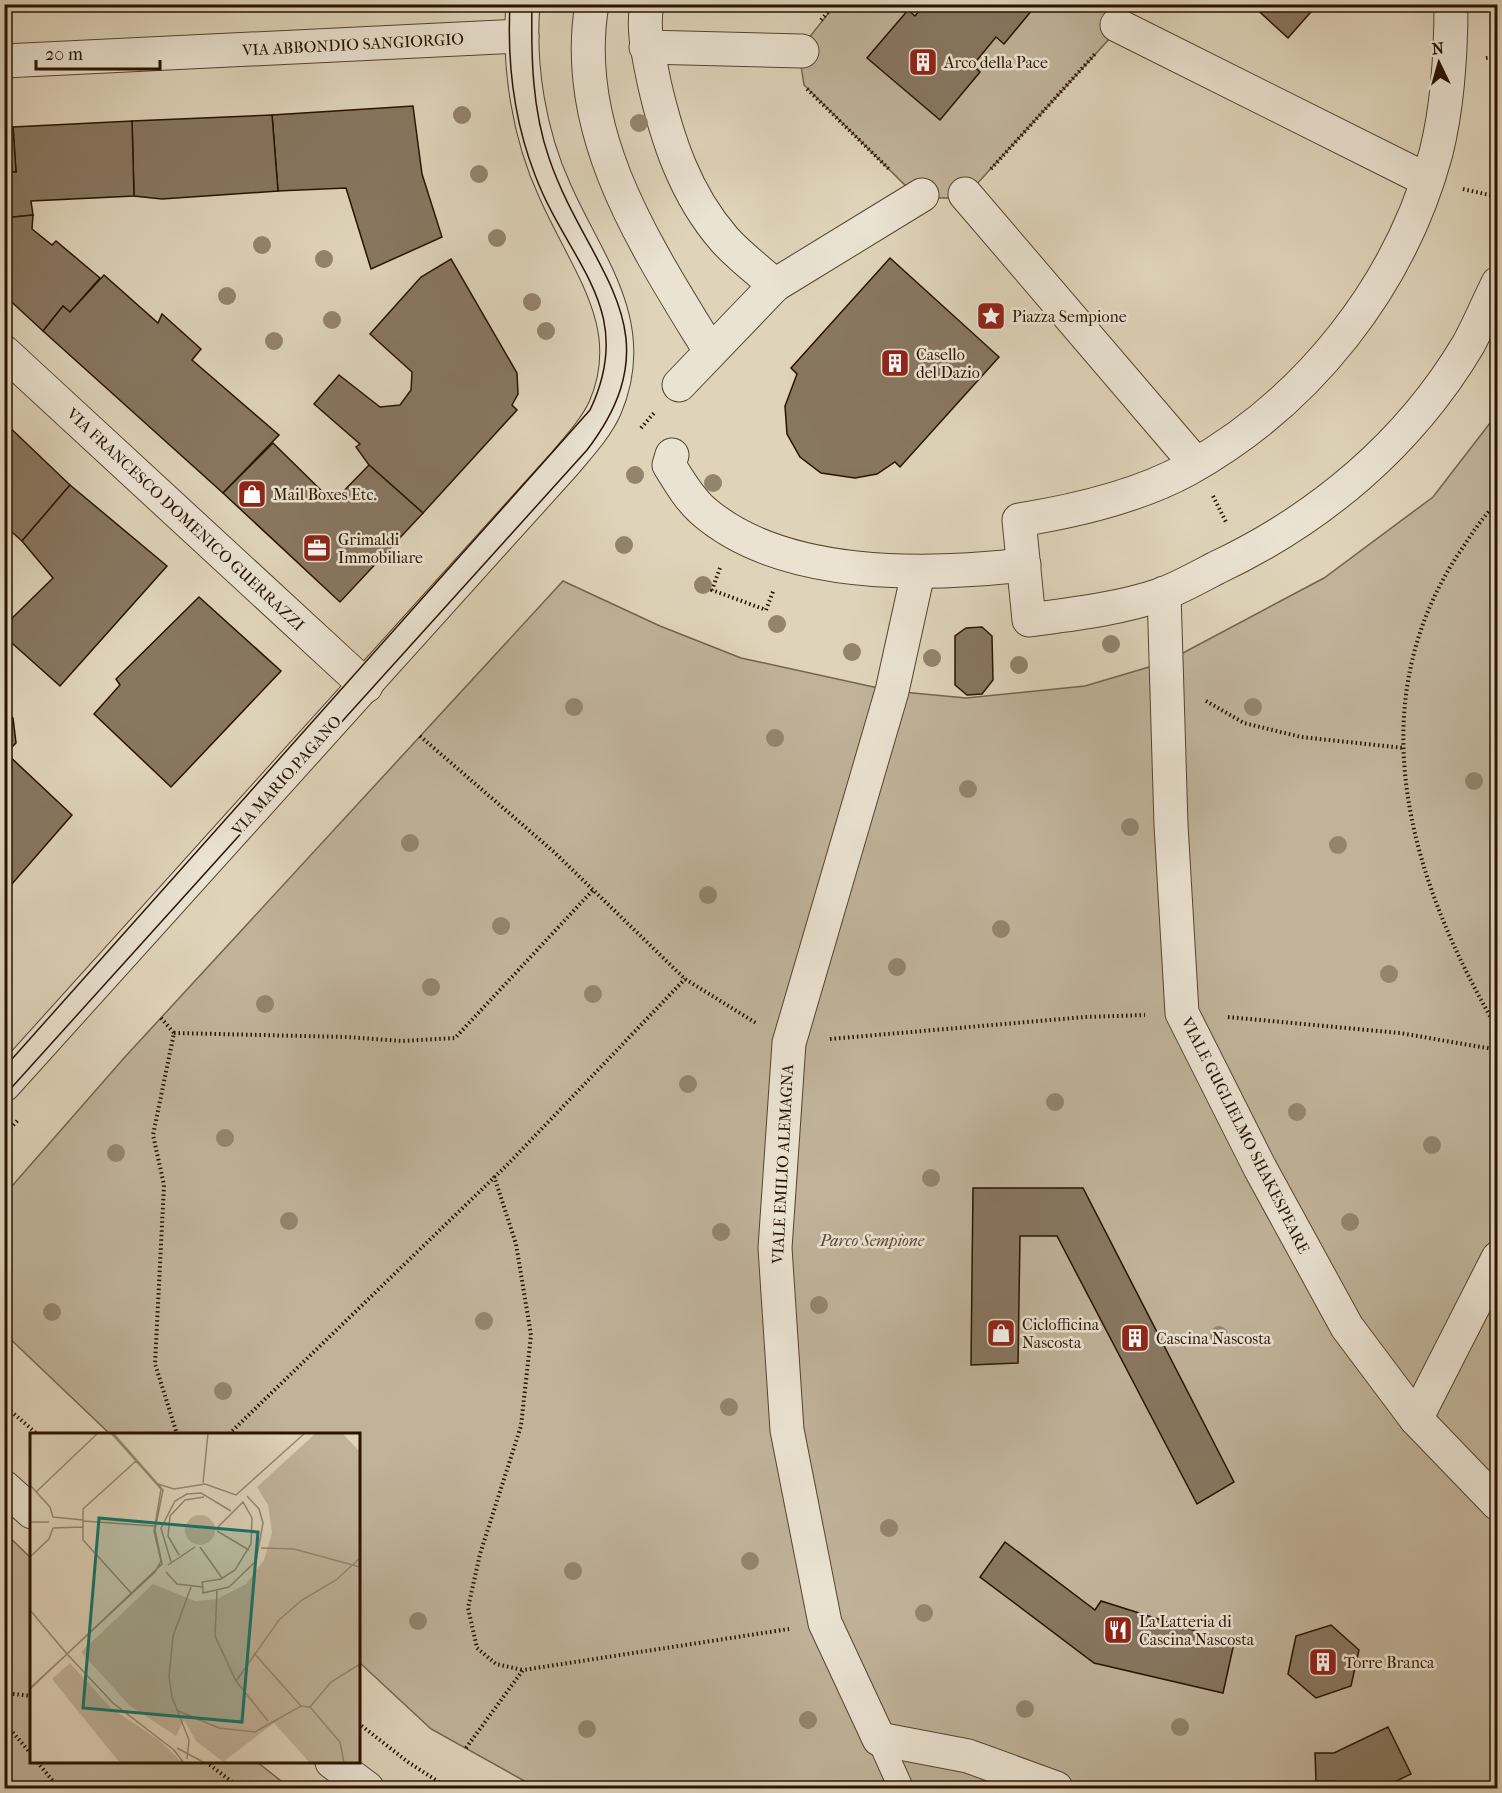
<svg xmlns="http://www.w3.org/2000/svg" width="1502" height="1793" viewBox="0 0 1502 1793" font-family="'IM FELL French Canon',serif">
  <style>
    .green { fill: #c0b39a; stroke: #74634d; stroke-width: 1.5 }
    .building { fill: #887761; stroke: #291300; stroke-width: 1.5 }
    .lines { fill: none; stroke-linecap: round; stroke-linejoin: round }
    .service-casing { stroke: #56432e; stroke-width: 26 }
    .pedestrian-casing { stroke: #56432e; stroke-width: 35 }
    .minor-casing { stroke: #56432e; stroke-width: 35 }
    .tertiary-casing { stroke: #56432e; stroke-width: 35 }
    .path { stroke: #291300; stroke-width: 4; stroke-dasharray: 1.5 3; stroke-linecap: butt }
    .service { stroke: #eae3d2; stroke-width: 24 }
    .pedestrian { stroke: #eae3d2; stroke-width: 33 }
    .minor { stroke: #eae3d2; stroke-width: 33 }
    .tertiary { stroke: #eae3d2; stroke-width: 33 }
    .tram { stroke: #291300; stroke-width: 1.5 }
    .tree { fill: #94846d }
    .labels { text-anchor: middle; stroke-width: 5; stroke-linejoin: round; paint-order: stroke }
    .street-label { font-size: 16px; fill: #291300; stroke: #eae3d2 }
    .poi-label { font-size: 16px; fill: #291300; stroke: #eae3d2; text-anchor: start }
    .park-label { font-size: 16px; font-style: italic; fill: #56432e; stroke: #eae3d2 }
    .inset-road { fill: none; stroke: #968770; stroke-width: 1.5 }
    .view { fill: #0f766e; fill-opacity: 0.15; stroke: #0f766e; stroke-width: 3 }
    .inset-edge { fill: none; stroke: #291300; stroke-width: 3 }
  </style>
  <rect width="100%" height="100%" fill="#dfd4ba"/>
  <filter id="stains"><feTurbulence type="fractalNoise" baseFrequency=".00333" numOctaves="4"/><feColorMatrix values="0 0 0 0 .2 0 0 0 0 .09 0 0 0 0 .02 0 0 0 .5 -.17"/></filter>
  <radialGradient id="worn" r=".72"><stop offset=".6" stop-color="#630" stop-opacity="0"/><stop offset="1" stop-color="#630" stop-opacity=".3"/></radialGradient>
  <g class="green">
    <path d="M835,5H1120C1120,16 1116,26 1111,37L976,185L951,198H935L908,188L804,85L800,59L804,44Z"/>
    <path d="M1497,414V1788H537L431,1729L359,1662L358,1434H110L5,1334V1194L124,1058L563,581L660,626L741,658L892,691L966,698L1085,686L1166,662L1324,578L1433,497Z"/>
    <path d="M5,1533L31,1558L32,1762H257L290,1788H5Z"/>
  </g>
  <g class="building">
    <path d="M925,4H1037L1004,44L996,37L973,65L980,72L940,120L867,58L908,10L915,16Z"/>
    <path d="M1251,4H1318L1288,38Z"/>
    <path d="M413,106L422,174L442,237L371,269L346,188L278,191L272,115Z"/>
    <path d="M272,115L278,191L162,199L134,196L132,121Z"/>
    <path d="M132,121L134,196L31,201L33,215L4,218V171L16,172L13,127Z"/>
    <path d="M13,127L16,172L4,171V128Z"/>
    <path d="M33,215L32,229L52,245L56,241L100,278L70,312L63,306L43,331L4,295V218Z"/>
    <path d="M890,258L999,357L900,467L895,462L877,474L855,478L821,473L800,457L787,434L785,406L797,374L791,368Z"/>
    <path d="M451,259L517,373L518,394L512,405L517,410L423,513L369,465L356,447L360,444L314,404L339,375L380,407L400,405L411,390L412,372L370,334L421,277Z"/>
    <path d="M104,275L158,323L162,314L201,349L192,360L279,435L223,493L43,331L63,306L70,312Z"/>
    <path d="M4,422L70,485L22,541L4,525Z"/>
    <path d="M273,443L333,502L369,465L423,513L340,602L223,493Z"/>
    <path d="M70,485L167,566L60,686L4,636V626L53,578L22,541Z"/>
    <path d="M199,597L281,671L171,787L94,714L120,685L116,679Z"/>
    <path d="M982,627L992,636L993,680L982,694L967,695L955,685V636L966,628Z"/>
    <path d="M4,710L13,718L16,743L6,753L72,815L4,893Z"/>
    <path d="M973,1188H1083L1234,1482L1197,1504L1057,1236H1020L1018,1363L971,1365Z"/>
    <path d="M1005,1542L1095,1610L1101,1601L1234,1643L1223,1693L1094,1663L980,1577Z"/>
    <path d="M1331,1625L1359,1650L1351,1686L1316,1698L1288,1674L1296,1636Z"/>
    <path d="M1388,1727L1411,1774L1382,1788H1336V1781H1316L1315,1753H1334Z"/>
  </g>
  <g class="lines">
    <g class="service-casing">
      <path id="service" d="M879,1739L901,1788"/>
    </g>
    <g class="pedestrian-casing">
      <g id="pedestrian">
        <path d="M592,4C570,133 646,246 710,351"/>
        <path d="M647,4C642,30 649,56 654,82C667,139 685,194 724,239C739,256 758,270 775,285"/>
        <path d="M1451,4C1451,54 1448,105 1436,153C1400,286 1308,402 1188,469C1137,497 1076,511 1019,520L1029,620C1074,614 1119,609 1163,594C1181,587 1199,577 1216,568C1320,519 1409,444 1468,345C1479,325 1488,303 1498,283"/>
        <path d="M1117,25L1427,180"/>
        <path d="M646,47L802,51"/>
        <path d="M965,194L1196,464"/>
        <path d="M679,385L775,285L922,195"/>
        <path d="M672,455L669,465C679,481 688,497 702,510C781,580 926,576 1024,565"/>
        <path d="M918,573L892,691L789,1043L775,1248L787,1430L825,1623L879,1739L968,1756L1056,1788"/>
        <path d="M1164,593L1171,825L1182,1013L1260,1168L1347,1327L1416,1419L1498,1504"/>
        <path d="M1416,1419L1498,1258"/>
      </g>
    </g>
    <g class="minor-casing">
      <g id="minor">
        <path d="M4,61L522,36"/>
        <path d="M4,352L366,686"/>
        <path d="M4,1085L565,463C579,446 596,428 605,408C641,325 587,264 555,191C529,135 518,66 523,4"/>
      </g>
    </g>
    <g class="tertiary-casing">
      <g id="tertiary">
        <path d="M4,1487L32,1512"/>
        <path d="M332,1762L367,1788"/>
      </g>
    </g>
    <g class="path">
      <path d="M821,20L835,4"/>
      <path d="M1486,58L1498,57"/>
      <path d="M807,89L890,170"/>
      <path d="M991,169L1095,54"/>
      <path d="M1463,189L1498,197"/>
      <path d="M641,428L654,413"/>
      <path d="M1213,496L1226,522"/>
      <path d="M1498,502C1481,518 1470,537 1457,556C1357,711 1412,883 1498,1030"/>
      <path d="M720,568L712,590L766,610L774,589"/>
      <path d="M1206,701L1244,723L1301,737L1404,748"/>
      <path d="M420,736L554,852L685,979L756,1023"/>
      <path d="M1228,1017L1400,1033L1498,1050"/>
      <path d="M161,1018L174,1033L153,1135L164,1185L155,1364L177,1434"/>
      <path d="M174,1033L347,1037L402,1041L455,1038L593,890"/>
      <path d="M830,1039L1085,1017L1145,1015"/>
      <path d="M4,1135L18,1120"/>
      <path d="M494,1176L516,1244L531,1335L521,1426L480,1554L468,1608L477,1648L496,1664L523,1670"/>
      <path d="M4,1405L37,1434"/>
      <path d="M229,1434L507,1165L685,979"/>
      <path d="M4,1693L32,1696"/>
      <path d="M4,1722L32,1755"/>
      <path d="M358,1723L408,1762L448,1788"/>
      <path d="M466,1748L523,1670L789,1629"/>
      <path d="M37,1762L59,1788"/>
      <path d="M206,1762L240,1788"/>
    </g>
    <use href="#service" class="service"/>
    <use href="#pedestrian" class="pedestrian"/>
    <use href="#minor" class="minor"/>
    <use href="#tertiary" class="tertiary"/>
    <g class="tram">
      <path d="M4,1068L590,410C638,309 568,263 535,175C514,121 507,62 510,4"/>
      <path d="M4,1096L587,450C679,329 587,270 549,158C532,109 531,56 532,4"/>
    </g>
  </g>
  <g class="tree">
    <circle cx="462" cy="115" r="9"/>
    <circle cx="639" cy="123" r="9"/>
    <circle cx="479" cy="174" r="9"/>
    <circle cx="497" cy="238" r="9"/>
    <circle cx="262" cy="245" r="9"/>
    <circle cx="324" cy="259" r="9"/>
    <circle cx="227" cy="296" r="9"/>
    <circle cx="532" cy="302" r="9"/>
    <circle cx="332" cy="320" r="9"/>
    <circle cx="546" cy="331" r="9"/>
    <circle cx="274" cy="341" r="9"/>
    <circle cx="635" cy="475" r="9"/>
    <circle cx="713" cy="483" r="9"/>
    <circle cx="624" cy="545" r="9"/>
    <circle cx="703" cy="585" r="9"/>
    <circle cx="777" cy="624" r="9"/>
    <circle cx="1111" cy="644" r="9"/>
    <circle cx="852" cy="652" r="9"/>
    <circle cx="932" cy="658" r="9"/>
    <circle cx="1019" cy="665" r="9"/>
    <circle cx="574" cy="707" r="9"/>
    <circle cx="1253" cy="707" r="9"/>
    <circle cx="775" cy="738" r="9"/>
    <circle cx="1474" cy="781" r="9"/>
    <circle cx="968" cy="789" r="9"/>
    <circle cx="1130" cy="827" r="9"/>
    <circle cx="410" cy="843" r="9"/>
    <circle cx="1338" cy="845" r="9"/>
    <circle cx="708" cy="895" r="9"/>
    <circle cx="501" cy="926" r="9"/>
    <circle cx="1001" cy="929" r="9"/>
    <circle cx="897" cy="967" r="9"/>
    <circle cx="1389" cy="974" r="9"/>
    <circle cx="431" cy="987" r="9"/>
    <circle cx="593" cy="994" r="9"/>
    <circle cx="265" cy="1004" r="9"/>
    <circle cx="688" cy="1084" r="9"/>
    <circle cx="1055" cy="1102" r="9"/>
    <circle cx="1297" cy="1112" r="9"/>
    <circle cx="225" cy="1138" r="9"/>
    <circle cx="1432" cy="1145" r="9"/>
    <circle cx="116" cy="1153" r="9"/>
    <circle cx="931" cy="1178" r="9"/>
    <circle cx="289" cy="1221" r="9"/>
    <circle cx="1350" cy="1222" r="9"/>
    <circle cx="721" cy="1232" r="9"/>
    <circle cx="819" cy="1305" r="9"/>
    <circle cx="52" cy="1312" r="9"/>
    <circle cx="484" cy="1321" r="9"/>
    <circle cx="1219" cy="1335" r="9"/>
    <circle cx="223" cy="1391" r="9"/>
    <circle cx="729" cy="1407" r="9"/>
    <circle cx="889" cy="1528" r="9"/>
    <circle cx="750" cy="1561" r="9"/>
    <circle cx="573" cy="1571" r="9"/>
    <circle cx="924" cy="1613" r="9"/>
    <circle cx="418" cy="1621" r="9"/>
    <circle cx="1025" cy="1709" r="9"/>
    <circle cx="808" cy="1720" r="9"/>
    <circle cx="1180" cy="1727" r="9"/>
    <circle cx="587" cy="1729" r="9"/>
  </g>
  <defs>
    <g id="building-square" transform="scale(1.5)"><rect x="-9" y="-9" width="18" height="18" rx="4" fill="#8f2418" stroke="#eae3d2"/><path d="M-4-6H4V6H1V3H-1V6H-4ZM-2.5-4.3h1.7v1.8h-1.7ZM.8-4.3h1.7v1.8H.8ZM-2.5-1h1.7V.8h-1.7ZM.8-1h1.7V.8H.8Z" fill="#fff"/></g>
    <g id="sight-square" transform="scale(1.5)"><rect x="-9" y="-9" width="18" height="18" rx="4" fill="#8f2418" stroke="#eae3d2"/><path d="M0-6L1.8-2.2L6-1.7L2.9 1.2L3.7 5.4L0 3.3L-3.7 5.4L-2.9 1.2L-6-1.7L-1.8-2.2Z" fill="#fff"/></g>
    <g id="shop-square" transform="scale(1.5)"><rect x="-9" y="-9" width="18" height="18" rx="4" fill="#8f2418" stroke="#eae3d2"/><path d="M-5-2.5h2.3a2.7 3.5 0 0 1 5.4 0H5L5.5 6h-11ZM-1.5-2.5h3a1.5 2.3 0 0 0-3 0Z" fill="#fff"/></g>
    <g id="office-square" transform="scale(1.5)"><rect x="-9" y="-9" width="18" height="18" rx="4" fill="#8f2418" stroke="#eae3d2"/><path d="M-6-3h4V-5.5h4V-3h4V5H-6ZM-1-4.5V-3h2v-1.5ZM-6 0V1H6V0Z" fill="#fff"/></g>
    <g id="restaurant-square" transform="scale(1.5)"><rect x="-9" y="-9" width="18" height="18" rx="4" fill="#8f2418" stroke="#eae3d2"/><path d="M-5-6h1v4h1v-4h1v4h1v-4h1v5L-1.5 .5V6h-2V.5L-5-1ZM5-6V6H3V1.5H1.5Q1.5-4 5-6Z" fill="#fff"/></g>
  </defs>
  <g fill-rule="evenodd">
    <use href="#building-square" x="923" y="62"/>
    <use href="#sight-square" x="991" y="316"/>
    <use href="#building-square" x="895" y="363"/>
    <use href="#shop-square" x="252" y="494"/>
    <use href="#office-square" x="317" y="548"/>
    <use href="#shop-square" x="1001" y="1333"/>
    <use href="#building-square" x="1135" y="1338"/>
    <use href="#restaurant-square" x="1118" y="1630"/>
    <use href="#building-square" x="1323" y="1662"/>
  </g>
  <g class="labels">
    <g class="street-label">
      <text transform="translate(353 44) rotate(-3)" y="6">VIA ABBONDIO SANGIORGIO</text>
      <text transform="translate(186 519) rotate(43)" y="6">VIA FRANCESCO DOMENICO GUERRAZZI</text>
      <text transform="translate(286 775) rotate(-48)" y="6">VIA MARIO PAGANO</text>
      <text transform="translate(1246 1135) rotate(63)" y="6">VIALE GUGLIELMO SHAKESPEARE</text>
      <text transform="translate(782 1164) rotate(-87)" y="6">VIALE EMILIO ALEMAGNA</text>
    </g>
    <g class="poi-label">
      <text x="944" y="68">Arco della Pace</text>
      <text x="1012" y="322">Piazza Sempione</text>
      <text x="916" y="360">Casello<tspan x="916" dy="18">del Dazio</tspan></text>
      <text x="273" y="500">Mail Boxes Etc.</text>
      <text x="338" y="545">Grimaldi<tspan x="338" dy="18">Immobiliare</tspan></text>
      <text x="1022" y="1330">Ciclofficina<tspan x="1022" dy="18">Nascosta</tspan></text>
      <text x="1156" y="1344">Cascina Nascosta</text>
      <text x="1139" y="1627">La Latteria di<tspan x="1139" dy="18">Cascina Nascosta</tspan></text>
      <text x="1344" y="1668">Torre Branca</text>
    </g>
    <g class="park-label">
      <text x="872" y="1246">Parco Sempione</text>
    </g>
  </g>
  <g transform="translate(30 1433)">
    <rect width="330" height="330" fill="#dfd4ba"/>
    <path d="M286,0H312L330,19V330H280L244,290L193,329L166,308L154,287L146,303L99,272L51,219L123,151L165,168L187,166L216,151L234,127L242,100L238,72L227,54ZM155 97a15 15 0 1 1 30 0a15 15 0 1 1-30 0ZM40,230L82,276L129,307L153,330H90L22,246Z" fill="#c0b39a"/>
    <path class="inset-road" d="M81,0L131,56L124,98L131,128L125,139L37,221L83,270L144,317L154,330M173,50L178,0M128,51L144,56L175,51L206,62L275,0M0,52L20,74L23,84M6,59L68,0M23,84L53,87M53,88L124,93M0,89H19M23,95L53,94M187,98L219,117M170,114L192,145M231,115L264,116L330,134M149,122L138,103L140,83L155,67L174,64M0,124L19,106L23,95M141,129L131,95L145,68L157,61L171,60L201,78M138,132L165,114M136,139L147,151L173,154M173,154L172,149L191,146L205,137L221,111L222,85L213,69L188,94M173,154V160L199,154L226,128L233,90L229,76L217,63M187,158L185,203L206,248L238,288M102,161L53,107V76L106,28M0,177L37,221L0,255M224,220L271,273M206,248L249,187L272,167L306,147L330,125M0,256L132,131L125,97L133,57L83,0M280,274L301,249L330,231M146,277L189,295L225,299L271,273L280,274L310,309L314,330M147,315L175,330M157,326L159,307L142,264L139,244L143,203L161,154"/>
    <path class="view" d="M69,85L228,99L212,289L53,275Z"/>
    <rect width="330" height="330" class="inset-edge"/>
  </g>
  <rect width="1502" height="1793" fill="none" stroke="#dfd4ba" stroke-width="24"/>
  <rect x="6" y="6" width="1490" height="1781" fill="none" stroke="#291300" stroke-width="3"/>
  <rect x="12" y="12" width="1478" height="1769" fill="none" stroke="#291300" stroke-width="1.5"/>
  <g transform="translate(1439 63) rotate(355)" stroke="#eae3d2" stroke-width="4.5" paint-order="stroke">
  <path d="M0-4.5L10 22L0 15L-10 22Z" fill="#291300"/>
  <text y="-9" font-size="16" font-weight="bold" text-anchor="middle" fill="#291300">N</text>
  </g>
  <path d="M36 60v9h124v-9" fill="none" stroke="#291300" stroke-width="3"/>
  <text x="45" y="60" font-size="18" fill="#291300" stroke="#eae3d2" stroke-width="4.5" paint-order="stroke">20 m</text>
  <rect width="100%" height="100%" filter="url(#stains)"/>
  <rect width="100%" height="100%" fill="url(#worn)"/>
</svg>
